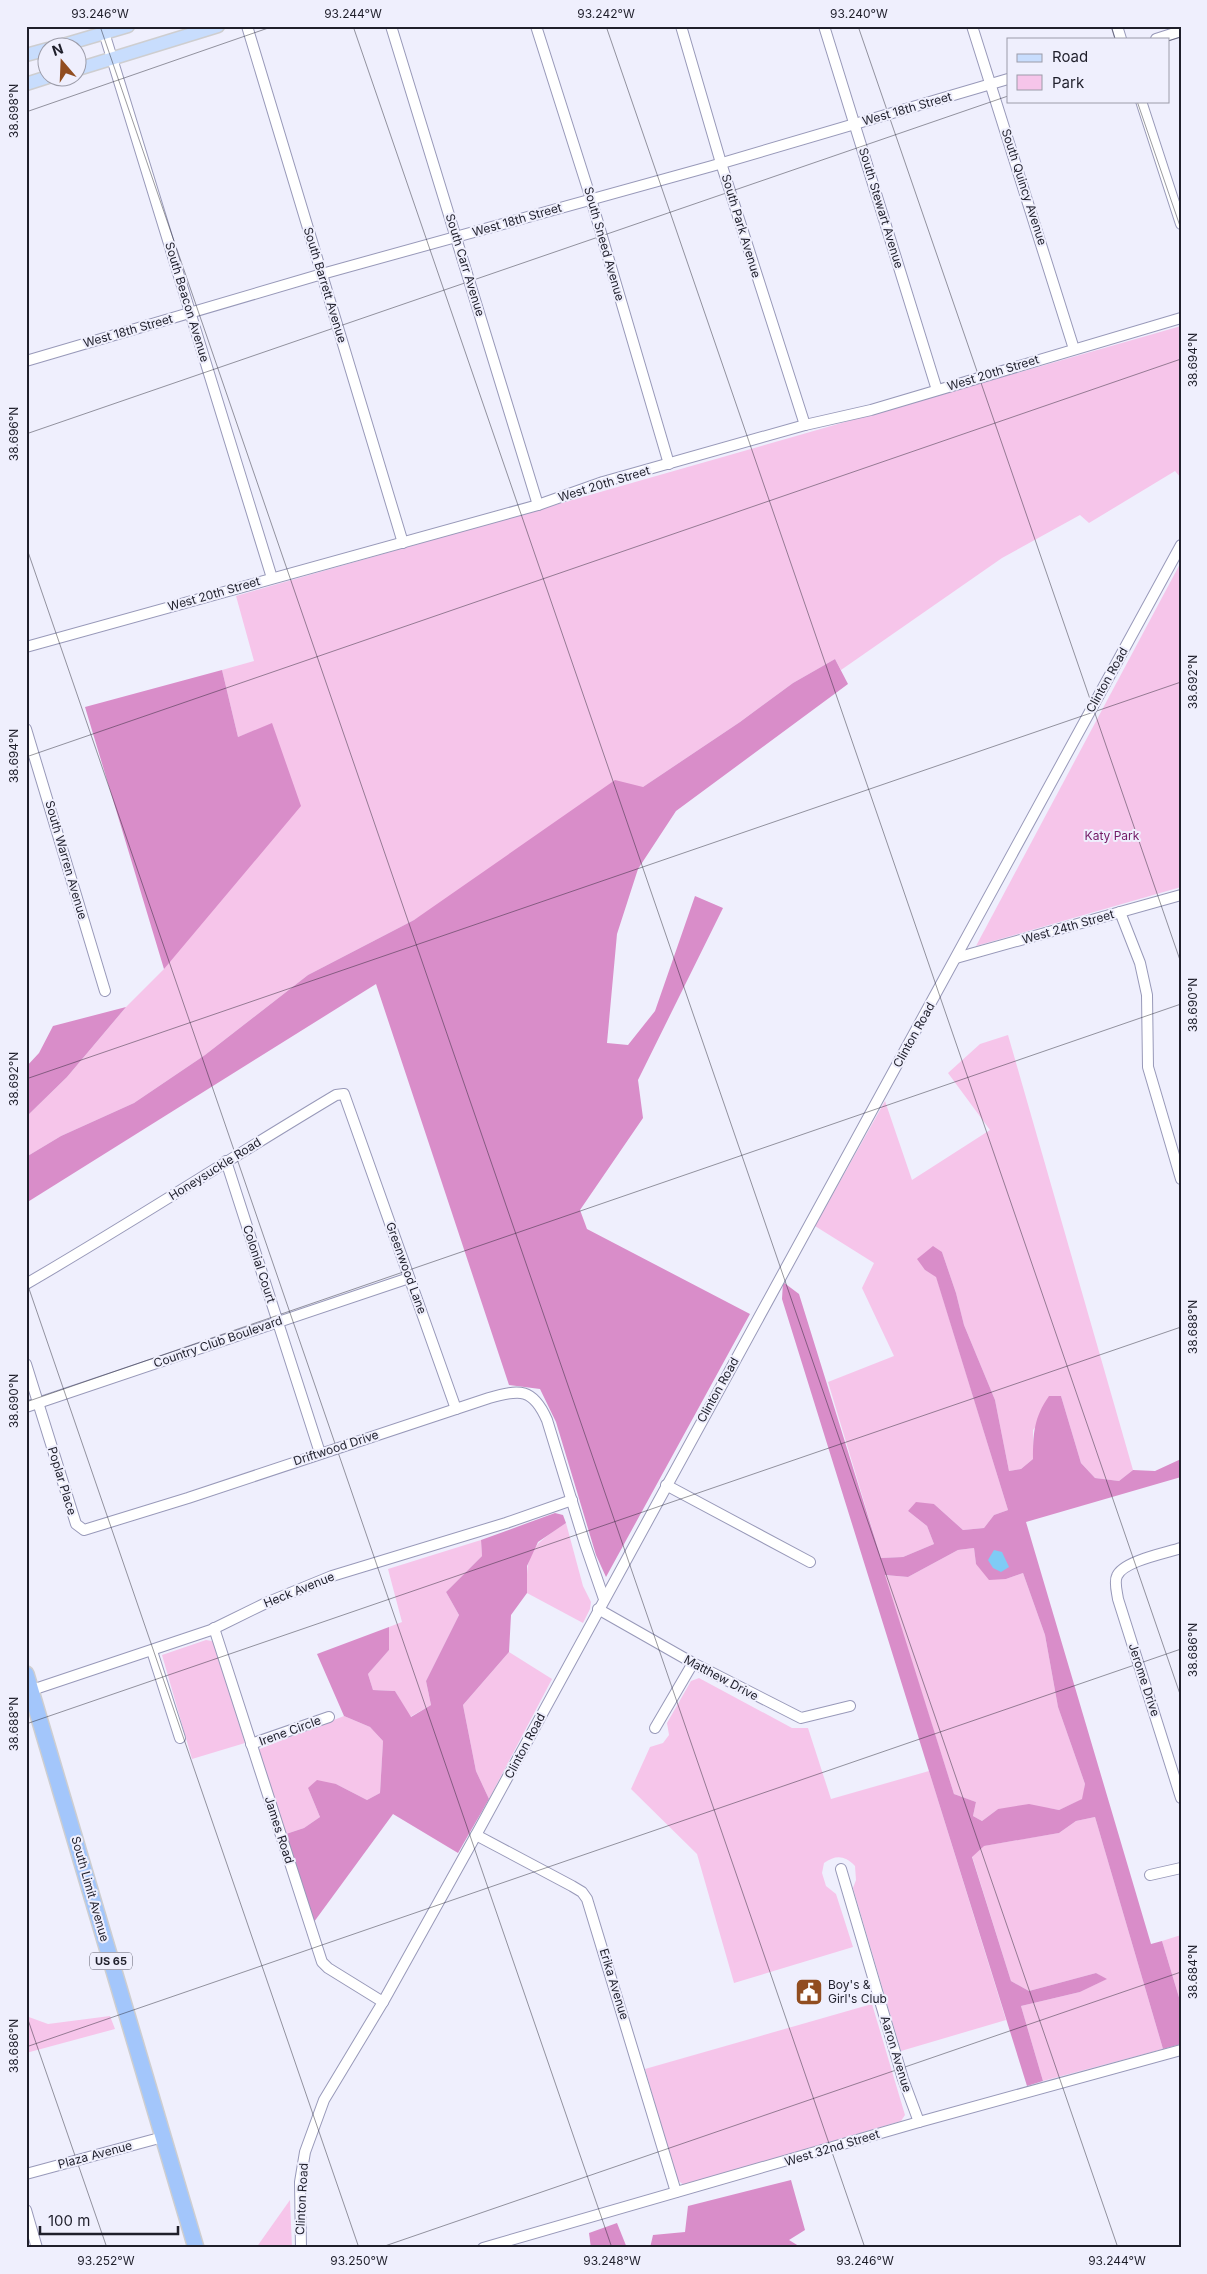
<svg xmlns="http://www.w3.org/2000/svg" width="1207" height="2274" viewBox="0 0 1207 2274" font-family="Inter,sans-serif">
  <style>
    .green { fill: #f6c5ea }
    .forest { fill: #d98dc9; fill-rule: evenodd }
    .water { fill: #7fcbf5 }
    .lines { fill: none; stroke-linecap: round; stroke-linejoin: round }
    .minor-casing { stroke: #9899b9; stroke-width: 12 }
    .major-casing { stroke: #ceced0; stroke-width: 15 }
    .highway-casing { stroke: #ceced0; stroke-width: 18 }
    .minor { stroke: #fff; stroke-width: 10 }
    .major { stroke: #c8ddfd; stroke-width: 12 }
    .highway { stroke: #a3c6fb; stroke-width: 15 }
    .ticks { fill: none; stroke: #1f1f2b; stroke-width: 1; stroke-opacity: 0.45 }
    .labels { text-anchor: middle; stroke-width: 4; stroke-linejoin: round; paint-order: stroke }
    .shield { fill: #efeffd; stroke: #5d5d6a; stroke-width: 1 }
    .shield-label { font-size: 11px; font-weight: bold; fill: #1f1f2b }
    .street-label { font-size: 12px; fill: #1f1f2b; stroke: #efeffd }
    .park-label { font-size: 12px; fill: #731966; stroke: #efeffd }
    .poi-label { font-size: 12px; fill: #1f1f2b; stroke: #efeffd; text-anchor: start }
    .neatline { fill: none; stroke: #1f1f2b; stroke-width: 2 }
    .ticks-label { font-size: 12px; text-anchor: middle; fill: #1f1f2b }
  </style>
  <rect width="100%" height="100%" fill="#efeffd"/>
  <g class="green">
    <path d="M1181,326V478L1175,471L1089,523L1080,515L1002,558L841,670L835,659L793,683L740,722L643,787L414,920L308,975L205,1055L134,1103L61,1136L26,1157V1117L67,1077L126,1007L164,969L272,724L238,737L222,670L254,661L236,596Z"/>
    <path d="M1181,562V887L976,946Z"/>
    <path d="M1008,1035L1133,1470L1119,1481L1095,1478L1081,1463L1061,1396L1033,1430V1459L1021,1469L1009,1471L995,1400L964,1325L956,1293L942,1252L925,1270L936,1276L1008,1510L994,1515L984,1528L963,1530L934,1504L908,1511L927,1526L934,1544L903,1557L881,1558L828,1382L894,1356L862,1288L874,1263L815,1226L885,1101L912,1180L990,1130L948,1073L980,1044Z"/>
    <path d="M566,1523L583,1586L591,1602L590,1609L583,1623L527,1593C526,1550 531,1546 566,1523Z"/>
    <path d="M481,1540L482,1556L446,1592L459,1615L426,1681L431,1705L410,1717L395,1691L373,1690L368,1674L389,1650V1627L402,1622L388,1569Z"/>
    <path d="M974,1548L976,1564L1006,1579L1023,1573L1045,1635L1058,1707L1085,1784L1083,1799L1059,1810L1048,1808L998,1809L982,1821L973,1816L976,1802L954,1794L884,1575L908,1577L958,1550Z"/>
    <path d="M206,1640L212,1641L215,1646L245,1743L192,1759L162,1655Z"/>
    <path d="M509,1652L552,1679L489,1799L476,1771L463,1705Z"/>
    <path d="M699,1678L792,1728H808L831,1799L929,1771L1006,2020L901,2051L853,1888L856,1880L855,1866C844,1855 836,1855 824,1863L822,1873L826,1886L836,1894L853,1947L734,1983L697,1854L631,1789L650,1747L663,1743L669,1735L667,1723L691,1681Z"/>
    <path d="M344,1716L370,1727L383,1741L380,1793L367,1800L336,1784L308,1788L320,1817L304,1828L283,1835L257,1750Z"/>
    <path d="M1095,1817L1163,2049L1043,2081L1021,2006L1080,1992L1106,1979L1096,1973L1029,1991L1011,1981L972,1856L983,1846L1059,1833L1076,1821Z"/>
    <path d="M1181,1935V2004L1162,1941Z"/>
    <path d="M872,2004L905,2115L901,2121L684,2185L677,2180L645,2069Z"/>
    <path d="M26,2016L48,2024L110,2016L115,2029L26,2053Z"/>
    <path d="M290,2200L292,2248H256Z"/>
  </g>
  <g class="forest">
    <path d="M835,659L848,684L676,811L638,869L617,934L607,1043L628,1045L655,1011L695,896L723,908L638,1080L643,1118L580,1210L587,1229L750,1314L606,1577L596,1555L556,1422L540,1389L509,1385L376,984L26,1203V1157L61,1136L134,1103L205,1055L308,975L414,920L615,780L643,787L740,722L793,683Z"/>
    <path d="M222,670L238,737L272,723L301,806L164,969L85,707Z"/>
    <path d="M126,1007L67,1077L26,1117V1067L39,1053L53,1026Z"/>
    <path d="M933,1246L942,1252L956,1293L964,1325L995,1400L1009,1471L1021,1469L1033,1459C1033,1434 1034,1417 1049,1396H1061L1081,1463L1095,1478L1119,1481L1133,1470L1155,1471L1181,1459V1477L1026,1522L1151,1944L1162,1941L1181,2004V2044L1163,2049L1095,1817L1076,1821L1059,1833L984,1846L972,1857L1011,1981L1029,1991L1096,1973L1107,1979L1080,1992L1021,2006L1043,2081L1027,2086L782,1299L783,1282L799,1294L881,1558L903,1557L934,1544L927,1526L908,1511L916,1502L934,1504L963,1530L984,1528L994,1515L1008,1510L936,1277L925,1270L917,1259ZM974,1548L976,1564L989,1580L1006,1579L1023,1573L1045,1635L1058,1707L1085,1784L1082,1799L1059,1810L1029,1804L998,1809L982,1821L973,1816L976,1802L954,1794L885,1575L908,1577L958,1550Z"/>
    <path d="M555,1513L563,1515L566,1523L538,1542L527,1566V1593L511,1615L509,1652L463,1705L476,1771L489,1799L458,1853L393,1814L311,1926L283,1835L304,1828L320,1817L308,1788L317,1780L336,1784L367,1800L380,1793L383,1741L370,1727L344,1716L317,1654L389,1627V1650L368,1674L373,1690L395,1691L411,1717L431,1705L426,1681L459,1615L446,1592L482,1556L481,1540Z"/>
    <path d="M791,2180L805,2230L789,2240L802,2248H650L653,2235L685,2232L688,2206Z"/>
    <path d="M617,2223L627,2248H591L589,2233Z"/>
  </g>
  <path class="water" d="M994,1550L1002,1552L1009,1567L1001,1572L993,1568L988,1560Z"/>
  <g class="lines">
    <g class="minor-casing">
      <g id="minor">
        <path d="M102,26L272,578"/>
        <path d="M247,26L403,543"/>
        <path d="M391,26L538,505"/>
        <path d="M536,26L591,199L669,464"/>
        <path d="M681,26L721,163L805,425"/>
        <path d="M824,26L937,390"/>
        <path d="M972,26L1074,349"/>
        <path d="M1117,26L1121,39"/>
        <path d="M1156,39L1181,31"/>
        <path d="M1141,101L1181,224"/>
        <path d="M26,361L322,274L712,166L1008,79"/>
        <path d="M26,647L538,505L603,482L805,425L871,410L1181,318"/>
        <path d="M26,729L105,991"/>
        <path d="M1120,912L1140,963L1147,995L1148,1067L1181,1179"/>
        <path d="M956,958L1181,895"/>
        <path d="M226,1161L320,1453"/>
        <path d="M26,1284C131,1223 232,1157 336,1095L344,1094L456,1409"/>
        <path d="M26,1364L76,1524L84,1530L188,1498L489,1398C520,1389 533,1388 547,1420L585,1544L604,1599"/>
        <path d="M26,1407L409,1278"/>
        <path d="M666,1485L810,1562"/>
        <path d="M1181,1548C1166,1553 1123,1561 1117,1576C1114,1582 1117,1592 1118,1599L1181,1798"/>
        <path d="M598,1609L693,1663L801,1718L850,1706"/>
        <path d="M214,1628L322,1962L328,1968L383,2002"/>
        <path d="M152,1651L180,1738"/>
        <path d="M26,1692L211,1630L266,1603L332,1576L506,1523L572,1500"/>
        <path d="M655,1728L693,1663"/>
        <path d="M251,1744L329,1717"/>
        <path d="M476,1835L572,1886L582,1892L587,1899L676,2192"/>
        <path d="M841,1869L903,2079L919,2122"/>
        <path d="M1150,1875L1181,1868"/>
        <path d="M26,2174L163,2137"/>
        <path d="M26,2210L37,2248"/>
        <path d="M301,2248L300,2182L305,2152L324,2100L383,2002L476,1835L1181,545"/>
        <path d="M483,2248L919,2122L1181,2050"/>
      </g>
    </g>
    <g class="major-casing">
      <g id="major">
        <path d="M53,48L128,26"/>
        <path d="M26,55L48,49"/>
        <path d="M78,69L218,26"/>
        <path d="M26,84L48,77"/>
      </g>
    </g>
    <g class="highway-casing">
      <path id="highway" d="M26,1674L196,2248"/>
    </g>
    <use href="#minor" class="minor"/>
    <use href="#major" class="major"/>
    <use href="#highway" class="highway"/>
  </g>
  <path class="ticks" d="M100,26L865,2248M353,26L1118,2248M606,26L1181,1697M858,26L1181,963M1111,26L1115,39M1168,41L1181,37M1137,101L1181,229M26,112L274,26M26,434L1008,96M26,546L612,2248M26,757L1181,359M26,1079L1181,682M26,1280L359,2248M26,1402L1181,1004M26,1724L1181,1327M26,2014L107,2248M26,2047L1181,1649M379,2248L1181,1972"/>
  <defs>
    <g id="civic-square" transform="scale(1.4375)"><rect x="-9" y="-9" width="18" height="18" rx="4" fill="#914d20" stroke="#efeffd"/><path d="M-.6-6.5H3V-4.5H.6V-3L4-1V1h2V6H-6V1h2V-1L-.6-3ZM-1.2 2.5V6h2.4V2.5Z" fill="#fff"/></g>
  </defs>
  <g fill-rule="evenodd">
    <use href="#civic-square" x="809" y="1992"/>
  </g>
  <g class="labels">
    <rect class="shield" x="90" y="1952.5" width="42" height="17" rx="4"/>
    <g class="shield-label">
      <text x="111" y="1965">US 65</text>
    </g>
    <g class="street-label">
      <text transform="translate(907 109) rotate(-16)" y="4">West 18th Street</text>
      <text transform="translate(1024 187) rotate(72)" y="4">South Quincy Avenue</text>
      <text transform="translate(881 208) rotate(73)" y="4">South Stewart Avenue</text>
      <text transform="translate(517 220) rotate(-16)" y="4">West 18th Street</text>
      <text transform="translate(741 226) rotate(73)" y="4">South Park Avenue</text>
      <text transform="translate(604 244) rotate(74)" y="4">South Sneed Avenue</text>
      <text transform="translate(465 265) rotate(73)" y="4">South Carr Avenue</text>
      <text transform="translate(325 285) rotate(73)" y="4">South Barrett Avenue</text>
      <text transform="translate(187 302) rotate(73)" y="4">South Beacon Avenue</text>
      <text transform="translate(128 331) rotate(-16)" y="4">West 18th Street</text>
      <text transform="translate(993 373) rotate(-17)" y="4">West 20th Street</text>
      <text transform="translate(604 484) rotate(-17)" y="4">West 20th Street</text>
      <text transform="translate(214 594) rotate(-16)" y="4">West 20th Street</text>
      <text transform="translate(1107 680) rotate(-61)" y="4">Clinton Road</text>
      <text transform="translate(66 860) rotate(74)" y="4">South Warren Avenue</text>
      <text transform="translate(1068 927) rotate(-16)" y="4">West 24th Street</text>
      <text transform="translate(914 1035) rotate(-61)" y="4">Clinton Road</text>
      <text transform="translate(215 1169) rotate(-32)" y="4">Honeysuckle Road</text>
      <text transform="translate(259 1264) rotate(72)" y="4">Colonial Court</text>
      <text transform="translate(406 1268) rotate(70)" y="4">Greenwood Lane</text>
      <text transform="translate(218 1342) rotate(-19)" y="4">Country Club Boulevard</text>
      <text transform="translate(718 1390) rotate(-61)" y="4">Clinton Road</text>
      <text transform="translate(336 1448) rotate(-18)" y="4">Driftwood Drive</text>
      <text transform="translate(62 1481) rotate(73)" y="4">Poplar Place</text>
      <text transform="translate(299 1590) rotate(-22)" y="4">Heck Avenue</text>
      <text transform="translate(721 1678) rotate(28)" y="4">Matthew Drive</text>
      <text transform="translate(1144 1680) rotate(72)" y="4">Jerome Drive</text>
      <text transform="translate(290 1731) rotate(-20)" y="4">Irene Circle</text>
      <text transform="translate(525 1746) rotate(-62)" y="4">Clinton Road</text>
      <text transform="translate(279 1830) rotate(72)" y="4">James Road</text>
      <text transform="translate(90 1889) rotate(74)" y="4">South Limit Avenue</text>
      <text transform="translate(614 1984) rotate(73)" y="4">Erika Avenue</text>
      <text transform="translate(896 2054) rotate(73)" y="4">Aaron Avenue</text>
      <text transform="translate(832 2148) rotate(-17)" y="4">West 32nd Street</text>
      <text transform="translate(95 2155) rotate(-15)" y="4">Plaza Avenue</text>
      <text transform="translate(302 2199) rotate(-87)" y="4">Clinton Road</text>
    </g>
    <g class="park-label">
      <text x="1112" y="840">Katy Park</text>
    </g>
    <g class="poi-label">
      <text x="828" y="1989">Boy's &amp;<tspan x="828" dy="14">Girl's Club</tspan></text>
    </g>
  </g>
  <rect width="1207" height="2274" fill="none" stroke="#efeffd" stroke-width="55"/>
  <rect x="1007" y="38" width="162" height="65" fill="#efeffd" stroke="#9c9ca9"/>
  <rect x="1017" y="54" width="25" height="8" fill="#c8ddfd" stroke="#9c9ca9"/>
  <text x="1052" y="62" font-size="15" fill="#1f1f2b">Road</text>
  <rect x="1017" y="75" width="25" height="15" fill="#f6c5ea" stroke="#9c9ca9"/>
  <text x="1052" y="88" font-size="15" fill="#1f1f2b">Park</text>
  <g transform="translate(62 62) rotate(341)"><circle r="24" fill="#efeffd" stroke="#9c9ca9"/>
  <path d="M0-4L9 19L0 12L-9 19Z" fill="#914d20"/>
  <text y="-8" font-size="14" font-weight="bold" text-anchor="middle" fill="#1f1f2b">N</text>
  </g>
  <path d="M40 2226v8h138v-8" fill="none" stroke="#1f1f2b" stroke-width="2.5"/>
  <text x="48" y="2226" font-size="15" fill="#1f1f2b" stroke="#efeffd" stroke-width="4" paint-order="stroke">100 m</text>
  <rect x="28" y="28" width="1152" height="2218" class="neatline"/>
  <g class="ticks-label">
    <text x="100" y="18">93.246°W</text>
    <text x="353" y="18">93.244°W</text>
    <text x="606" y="18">93.242°W</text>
    <text x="859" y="18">93.240°W</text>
    <text transform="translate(14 111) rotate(-90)" y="4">38.698°N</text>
    <text transform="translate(1193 360) rotate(-90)" y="4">38.694°N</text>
    <text transform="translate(14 434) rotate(-90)" y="4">38.696°N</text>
    <text transform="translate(1193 682) rotate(-90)" y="4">38.692°N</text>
    <text transform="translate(14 756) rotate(-90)" y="4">38.694°N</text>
    <text transform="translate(1193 1005) rotate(-90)" y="4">38.690°N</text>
    <text transform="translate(14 1079) rotate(-90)" y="4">38.692°N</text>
    <text transform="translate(1193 1327) rotate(-90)" y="4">38.688°N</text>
    <text transform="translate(14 1401) rotate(-90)" y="4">38.690°N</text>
    <text transform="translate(1193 1650) rotate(-90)" y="4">38.686°N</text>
    <text transform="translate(14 1724) rotate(-90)" y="4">38.688°N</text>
    <text transform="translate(1193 1972) rotate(-90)" y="4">38.684°N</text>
    <text transform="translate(14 2046) rotate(-90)" y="4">38.686°N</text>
    <text x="106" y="2265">93.252°W</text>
    <text x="359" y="2265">93.250°W</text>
    <text x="612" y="2265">93.248°W</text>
    <text x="865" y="2265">93.246°W</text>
    <text x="1117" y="2265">93.244°W</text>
  </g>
</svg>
